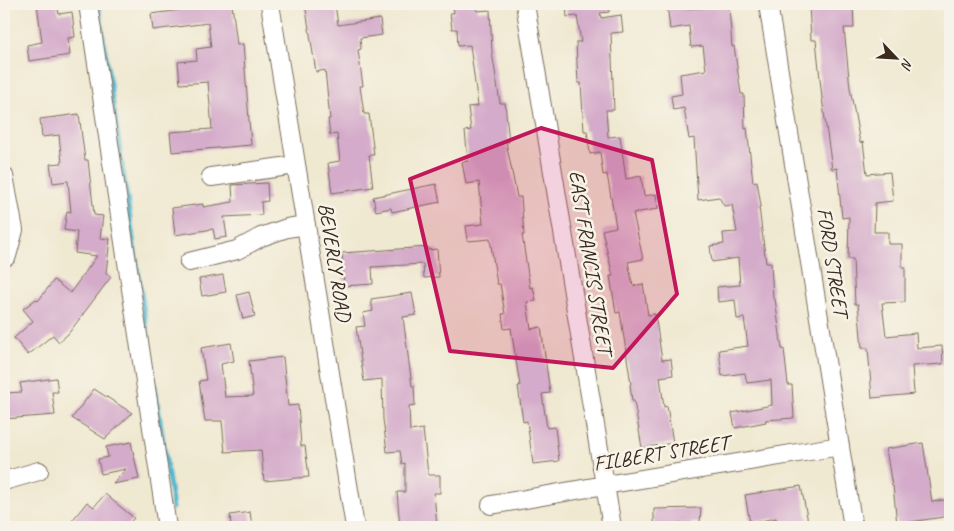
<svg xmlns="http://www.w3.org/2000/svg" width="954" height="531" viewBox="0 0 954 531" font-family="Caveat,sans-serif">
  <style>
    .lines { fill: none; stroke-linecap: round; stroke-linejoin: round }
    .stream { stroke: #51b8cf; stroke-width: 5 }
    .building { fill: #d4abca }
    .minor-casing { stroke: #7a6d5d; stroke-width: 20 }
    .minor { stroke: #fff; stroke-width: 18 }
    .marked { fill: #c2185b; fill-opacity: 0.2; stroke: #c2185b; stroke-width: 4; stroke-linejoin: round }
    .labels { text-anchor: middle; stroke-width: 5; stroke-linejoin: round; paint-order: stroke }
    .street-label { font-size: 21px; fill: #3b2a1e; stroke: #f7f3e8 }
  </style>
  <rect width="100%" height="100%" fill="#f7f3e8"/>
  <filter id="ink" filterUnits="userSpaceOnUse"><feTurbulence type="fractalNoise" baseFrequency=".02" numOctaves="2"/><feDisplacementMap in="SourceGraphic" scale="10" xChannelSelector="R" yChannelSelector="G"/><feConvolveMatrix kernelMatrix="1 2 1 2 8 2 1 2 1" color-interpolation-filters="sRGB"/></filter>
  <filter id="wash" filterUnits="userSpaceOnUse"><feTurbulence type="fractalNoise" baseFrequency=".0096" numOctaves="4" result="noise"/><feDisplacementMap in="SourceGraphic" scale="20" xChannelSelector="R" yChannelSelector="G"/><feGaussianBlur stdDeviation="1.12" result="paint"/><feColorMatrix in="noise" values="0 0 0 0 0 0 0 0 0 0 0 0 0 0 0 0 0 1.4 0 .05"/><feComposite in="paint" operator="in"/></filter>
  <g filter="url(#wash)">
    <rect width="100%" height="100%" fill="#f0e9d2"/>
    <g class="lines">
      <path class="stream" d="M98,4L173,508"/>
    </g>
    <g id="blocks">
      <g class="building">
        <path d="M37,4H57L59,14L72,12L75,37L68,38L70,55L29,61L27,45L42,42Z"/>
        <path d="M225,4H232L237,45L243,44L251,145L172,152L170,132L212,129L208,82L180,84L178,62L197,60L196,49L211,47L208,23L153,30L151,14Z"/>
        <path d="M305,4H335L338,25L380,19L382,35L360,38L361,49L358,50L363,86H360L364,114H369L374,155H369L373,187L332,193L328,163L340,161L337,134L330,135L328,119H330L325,70L316,72Z"/>
        <path d="M453,4H476L477,11L490,10L492,52L500,103H505L509,142H506L517,197H521L524,235H522L530,288L533,287L536,301L527,302L531,329L541,327L550,393L542,394L547,428L555,427L559,461L533,464L527,421L523,422L518,386H520L511,328L504,329L502,314H505L500,284H497L490,239L468,241L466,226L483,224L479,182L466,184L462,162L468,161L465,131L471,130L468,107L478,106L470,45L458,46L457,29H452L450,13H454Z"/>
        <path d="M566,4H609V12L600,13L601,18L621,15L623,32L611,33L614,110H606L608,137L620,136L626,179L641,176L644,196L656,194L658,209L633,213L643,259L628,262L633,286L643,284L648,315L655,314L662,360L671,359L673,375L660,377L664,407L667,406L673,443L642,448L634,401H632L630,384H631L620,312L616,313L610,276H613L602,230L616,227L607,174L603,175L600,152L590,154L587,131H584L581,83H578L576,42H581L577,16L567,17Z"/>
        <path d="M667,4H684L685,9L729,6L732,47L734,46L741,94H744L745,129L747,128L753,182L757,181L761,206L759,207L766,263H771L773,299H775L782,349H784L788,385H792L794,418L765,420L766,422L735,428L732,413L772,405L771,380L747,383L745,373L722,376L719,350L748,346L744,318L737,319L735,300L718,302L717,287L740,285L738,258L712,262L710,246L724,244L723,233L737,232L732,205L724,206L719,197L698,200L694,138L689,139L684,108L673,110L671,96L682,94L680,74L706,70L703,46L691,47L689,26L670,29Z"/>
        <path d="M853,4L854,28H844L850,88L860,143L863,142L867,174L890,172L893,201L875,203L874,232H888V244H902V267H905V302L882,303L886,336L916,333L917,348L942,346L943,364L912,366L914,394L872,398L868,348H862L858,304H855L853,259H848L849,217L842,218L837,168L832,169L822,98L816,40H811L809,5Z"/>
        <path d="M79,114L85,160H88L94,215L103,216L100,238L110,239L106,273L111,277L68,334L59,342L53,335L28,355L14,338L33,321L23,309L36,299L38,301L54,280L70,293L97,256L75,253L77,232L64,230L67,211L71,212L68,181L53,183L50,164L62,163L59,135L42,137L40,119Z"/>
        <path d="M267,183L268,201L261,202L262,215L224,217L227,237L215,239L213,229L175,235L172,208L203,204V207L233,202L232,185Z"/>
        <path d="M436,184L440,202L392,212L391,208L376,211L373,197Z"/>
        <path d="M428,247V250L437,249L439,277L424,278L423,264L372,267L373,284L344,286L342,253Z"/>
        <path d="M223,275L226,292L202,296L199,279Z"/>
        <path d="M249,292L255,316L243,319L237,295Z"/>
        <path d="M412,293L416,315L403,317L412,386H414L415,405L409,406L410,431L423,429L428,475H440V493H434L437,527H400L397,492H405V463L402,464L400,451L387,452L383,419L382,379L364,381L356,327L365,326L363,313L373,311L371,299Z"/>
        <path d="M231,343L234,361L221,364L225,397L253,396L249,361L283,357L288,406L298,405L301,446H305L309,477L264,481L261,450L225,452L222,421H205L199,381L206,380L201,348Z"/>
        <path d="M56,378L58,392H52L55,415L4,419V393L22,392L20,383Z"/>
        <path d="M94,389L132,413L105,439L72,418Z"/>
        <path d="M131,442L139,479L113,484L126,469L101,474L98,459L108,457L106,447Z"/>
        <path d="M923,443L932,502L950,499V516L897,524L893,486H892L886,449Z"/>
        <path d="M801,486L809,527H777L776,518L750,523L745,495Z"/>
        <path d="M105,494L134,518L126,527H67L87,502L94,507Z"/>
        <path d="M701,508L700,523H679L680,527H654V509Z"/>
        <path d="M250,512L252,527H231L230,515Z"/>
      </g>
    </g>
  </g>
  <g filter="url(#ink)">
    <use href="#blocks" fill-opacity="0" stroke="#7a6d5d" stroke-width="1"/>
    <g class="lines">
      <g class="minor-casing">
        <g id="minor">
          <path d="M88,4L167,527"/>
          <path d="M270,4L355,527"/>
          <path d="M525,4L612,527"/>
          <path d="M768,4L853,527"/>
          <path d="M4,176L14,230L7,256L4,258"/>
          <path d="M211,177L296,165"/>
          <path d="M189,262L237,250L261,237L287,228L306,225"/>
          <path d="M4,481L39,471"/>
          <path d="M491,505L605,485L840,446"/>
        </g>
      </g>
      <use href="#minor" class="minor"/>
    </g>
  </g>
  <path class="marked" d="M541,128L652,160L677,294L613,368L450,351L410,179Z"/>
  <g class="labels">
    <g class="street-label">
      <text transform="translate(335 262) rotate(81)" y="7">BEVERLY ROAD</text>
      <text transform="translate(591 262) rotate(81)" y="7">EAST FRANCIS STREET</text>
      <text transform="translate(833 262) rotate(81)" y="7">FORD STREET</text>
      <text transform="translate(661 453) rotate(-9)" y="7">FILBERT STREET</text>
    </g>
  </g>
  <rect width="954" height="531" fill="none" stroke="#f7f3e8" stroke-width="20"/>
  <g transform="translate(896 58) rotate(115)" stroke="#f7f3e8" stroke-width="4" paint-order="stroke">
  <path d="M0-4L9 19L0 12L-9 19Z" fill="#3b2a1e"/>
  <text y="-8" font-size="14" font-weight="bold" text-anchor="middle" fill="#3b2a1e">N</text>
  </g>
</svg>
